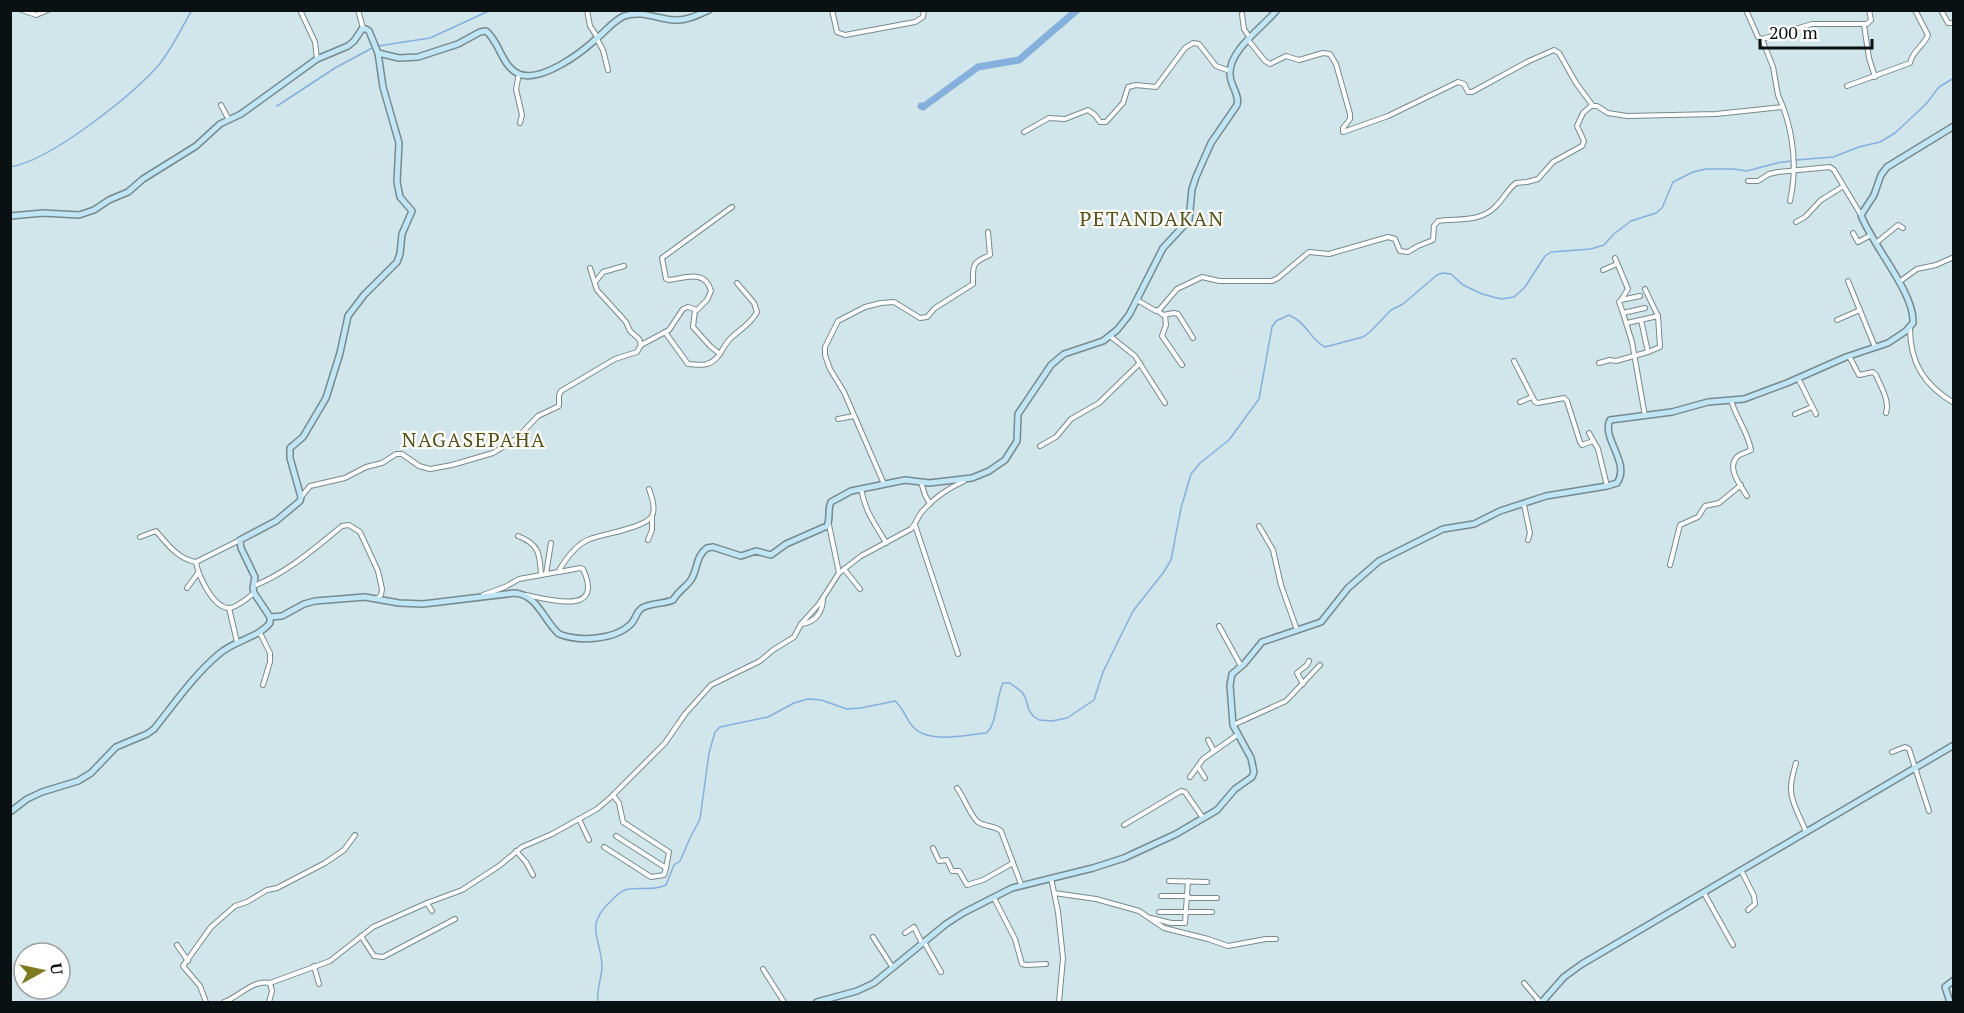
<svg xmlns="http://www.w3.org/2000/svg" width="1964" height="1013" viewBox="0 0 1964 1013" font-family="'PT Serif',serif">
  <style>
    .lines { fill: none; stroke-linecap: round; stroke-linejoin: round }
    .stream { stroke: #85afdc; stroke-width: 1.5 }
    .river { stroke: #85afdc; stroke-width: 7 }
    .street-casing { stroke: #768a8d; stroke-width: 6 }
    .secondary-casing { stroke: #768a8d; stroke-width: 8 }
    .street { stroke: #fff; stroke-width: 4 }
    .secondary { stroke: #c0e6f5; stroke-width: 5 }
    .labels { text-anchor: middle; stroke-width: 4.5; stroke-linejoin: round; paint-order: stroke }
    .quarter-label { font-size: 20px; letter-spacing: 1.5px; fill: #555113; stroke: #fff }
  </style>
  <rect width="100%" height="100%" fill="#d0e6ea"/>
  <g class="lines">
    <g class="stream">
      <path d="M378,46L430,38L491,10"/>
      <path d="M277,106L335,68L374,47"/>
      <path d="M1796,160L1833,157L1859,147L1880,142L1895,133L1926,104L1939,87L1954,78"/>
      <path d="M10,167C50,161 131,96 158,66C172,49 181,29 192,10"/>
      <path d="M598,1002C596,990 602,978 602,966C601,938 584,926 610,902C615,897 619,892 625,890C638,886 651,892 666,885L674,865L680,861L690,838L700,819L709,753L715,732L720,727L768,717L794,703L808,699L821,700L847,709L861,708L895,701C904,709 906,719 913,727C929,744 965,735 986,733C997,725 996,697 1003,683H1010L1022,692L1025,697L1029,710L1033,716L1039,720L1052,721L1067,718L1094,700L1103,672L1133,611L1163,573L1171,560L1181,508L1191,474L1200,463L1229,440L1259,399L1272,327L1276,321L1289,315C1307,323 1310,339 1325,347L1363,337L1370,332L1391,310L1403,304L1437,275L1443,273L1451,274L1463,285L1482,294L1501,299L1514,297L1525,287L1545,256L1551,252L1591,249L1604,245L1614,234L1631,221L1656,213L1662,208L1673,182L1693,172L1706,169H1733L1747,171L1777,163L1791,161"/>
    </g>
    <path class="river" d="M921,106L923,107L978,67L1019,60L1077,10"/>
    <g class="street-casing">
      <g id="street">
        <path d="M22,10L36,15L48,10"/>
        <path d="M300,10L315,42L317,59"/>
        <path d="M358,10L363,28"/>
        <path d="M587,10L590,26L598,38"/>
        <path d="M832,10L837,32L845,35L915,22L923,17L924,10"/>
        <path d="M1746,10L1758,37L1762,39L1812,24H1867L1871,20L1869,10"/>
        <path d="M1941,10L1948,23H1954"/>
        <path d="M1242,14L1244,29L1250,38"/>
        <path d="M1864,25L1869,58L1875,77"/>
        <path d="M597,39L603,50L608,70"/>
        <path d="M1249,41L1265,61L1270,64L1286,56L1299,60L1323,53L1330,54L1336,64L1350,114V119L1343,128V132L1388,116L1458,82L1464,84L1468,92H1472L1529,61L1554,50L1559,53L1576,83L1593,106"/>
        <path d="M519,74L516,89L522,115L520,123"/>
        <path d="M1847,86L1910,63C1912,51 1924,46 1928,35L1915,10"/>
        <path d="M221,105L229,120"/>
        <path d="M1783,107C1794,136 1797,171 1790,201"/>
        <path d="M1024,132L1049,118L1065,119L1088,110L1095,115L1100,122H1106L1123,103L1128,87L1136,85L1156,87L1185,48L1193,43L1199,44L1216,66L1230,71"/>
        <path d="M1748,181H1758L1769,174L1778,172L1830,167L1834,170L1861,215"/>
        <path d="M1796,222L1805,217L1821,200L1842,187"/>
        <path d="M1853,233L1858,242L1871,235"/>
        <path d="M1876,243L1898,225L1903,228"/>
        <path d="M1615,258L1628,289L1621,300"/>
        <path d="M590,268L597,290L626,322L630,331L639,339L641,345"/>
        <path d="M1603,270L1617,264"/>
        <path d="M596,281L603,272L624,266"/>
        <path d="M1848,281L1875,347"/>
        <path d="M1899,282L1917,269L1936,265L1954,257"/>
        <path d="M1137,300L1156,311L1160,309L1177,289L1202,277L1219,281H1272L1278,278L1309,252L1329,254L1388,237L1395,239L1400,251L1408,252L1418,246L1433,240L1434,226L1438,221C1459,218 1481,223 1497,205C1504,198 1508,189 1516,183L1527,182L1538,179L1553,162L1582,146L1584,141L1577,126L1583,113L1591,106H1597L1608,113L1627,116L1716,114L1783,107L1778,95L1773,67L1762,39"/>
        <path d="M1645,308L1623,313L1632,342L1645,416"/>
        <path d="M695,310L693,327L710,346L720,354"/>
        <path d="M1158,311L1163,315L1174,313L1178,314L1193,338"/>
        <path d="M1623,313L1619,302L1621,300L1640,296"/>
        <path d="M1165,315L1166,325L1162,336L1182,365"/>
        <path d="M1837,320L1860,310"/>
        <path d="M1627,323L1658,316L1645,289"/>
        <path d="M1910,328C1910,363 1924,385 1954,403"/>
        <path d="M665,332L688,364C694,364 702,366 707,364C720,360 722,347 730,339C740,329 750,325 757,312L754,303L737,283"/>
        <path d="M1110,336L1135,356L1165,403"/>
        <path d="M1648,352L1660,347L1658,316"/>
        <path d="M1849,356L1859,375L1873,372L1876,375C1881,387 1890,401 1886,413"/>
        <path d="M1514,361L1535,402L1538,403L1564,398L1567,401L1580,442L1582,445L1593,441"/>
        <path d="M1599,363L1610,360L1616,361L1648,352L1641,320"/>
        <path d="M1798,378L1816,414"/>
        <path d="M1731,400C1736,418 1748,432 1751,450C1748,452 1742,453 1738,456C1725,467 1741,486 1747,496"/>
        <path d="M1520,402L1532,397"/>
        <path d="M1795,414L1812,407"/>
        <path d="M838,419L854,416"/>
        <path d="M1589,433L1598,449L1607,486"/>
        <path d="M1040,446L1056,437L1071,419L1099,403L1140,363"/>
        <path d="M921,482L925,495L930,504"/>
        <path d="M884,484L844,392L830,369L825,355V347L838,321L865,307L881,303L894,302L920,318L927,317L935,308L973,284C973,265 971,263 990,255L988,232"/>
        <path d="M861,489C866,514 875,523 886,543"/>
        <path d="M301,497L310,486L345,478L366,467L382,463L396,454H402L419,466L430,469L452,465L493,453L516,439L538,416L559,406V395L561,391L615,359L637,352L641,345L669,330L683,309L688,307L697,310L707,300L711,291C705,269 686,278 669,280L666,279L662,258L732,207"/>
        <path d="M1524,505L1530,533L1528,540"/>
        <path d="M829,525L839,573"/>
        <path d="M915,525L958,654"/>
        <path d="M1259,526L1273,550L1281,585L1297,630"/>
        <path d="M518,536C539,544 540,554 541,575"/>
        <path d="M140,537L156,531C167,544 178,559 196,562L240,540"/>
        <path d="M648,540L652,530V517"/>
        <path d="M196,562C198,575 213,608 229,608C236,608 248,598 254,593"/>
        <path d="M1670,565L1680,525L1698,517L1705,506L1719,503L1741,485"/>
        <path d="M844,569L860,589"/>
        <path d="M546,574L551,543"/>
        <path d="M254,586C288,572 314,549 342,526L349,525L360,532L378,571L382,589L381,595L377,599"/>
        <path d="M187,588L198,573"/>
        <path d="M483,595L505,587L519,579L558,572C565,560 576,544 590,539C603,534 645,528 652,516C656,509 652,497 649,489"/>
        <path d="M526,595C550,600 605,616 583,569L580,568L559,572"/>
        <path d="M229,608L237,642"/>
        <path d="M801,624C815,623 823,612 823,598"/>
        <path d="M1219,626L1241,666"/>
        <path d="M260,633L270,653V662L263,685"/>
        <path d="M1303,684L1297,673L1307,665L1309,661"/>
        <path d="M1233,725L1286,701L1320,665"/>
        <path d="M1208,740L1214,751"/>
        <path d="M1892,752L1905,747L1909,749L1929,811"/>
        <path d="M1796,763C1794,771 1791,779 1791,787C1790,801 1801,818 1806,832"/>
        <path d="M1198,767L1205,778"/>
        <path d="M1190,777L1203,759L1237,735"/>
        <path d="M957,788C964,797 971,817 978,822C985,827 994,825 1001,831L1021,884"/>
        <path d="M613,795L619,803L623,822L669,852L666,868L616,836"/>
        <path d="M579,819L589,840"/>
        <path d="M1124,825L1181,791L1185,792L1203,818"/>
        <path d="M604,847L651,877L664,875L666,868"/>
        <path d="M933,848L939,861L947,860L952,871H959L967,885L983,880L1013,863"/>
        <path d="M516,851L526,862L533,875"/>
        <path d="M1741,870L1754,896L1755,904L1748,910"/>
        <path d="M1051,878L1058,912L1063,958L1059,1002"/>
        <path d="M1169,881L1207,882"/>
        <path d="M1054,893L1096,899L1139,911L1164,928L1208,939L1228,946L1266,939H1276"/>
        <path d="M1704,893L1733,945"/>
        <path d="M1161,896H1188"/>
        <path d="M994,898L1015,939L1022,964L1026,965L1046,964"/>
        <path d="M1187,898H1217"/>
        <path d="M427,903L432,911"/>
        <path d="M1159,912H1212"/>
        <path d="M1151,918L1171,923H1185L1188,881"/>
        <path d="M905,933L914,927L922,943"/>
        <path d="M361,936L374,956L383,957L455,919"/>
        <path d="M873,937L893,968"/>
        <path d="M924,942L941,972"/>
        <path d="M177,945L188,961"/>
        <path d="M314,966L319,984"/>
        <path d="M763,969L784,1002"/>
        <path d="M1524,983L1540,1002"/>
        <path d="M206,1002L200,986L183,966L211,927L235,906L247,902L267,890L277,888L325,863L344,850L355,835"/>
        <path d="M224,1002C239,997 253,979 270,983"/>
        <path d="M269,1002L272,991L270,983L330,961L373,927L427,903L462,890L499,866L522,847L552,834L597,809L610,798L665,743L685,714L711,685L760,661L773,650L794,637L801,624L819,604L839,573L861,556L911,529C916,524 917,518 921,513C932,499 949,488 964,481"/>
      </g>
    </g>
    <g class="secondary-casing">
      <g id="secondary">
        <path d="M378,53L399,58L418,57L458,44L480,32L486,31C500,42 501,66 519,74C541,83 581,53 596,39C605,32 613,21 624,16C641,10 658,19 674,20C686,21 698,15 709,10"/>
        <path d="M10,216L43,213L79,215L94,210L109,200L128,192L143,179L196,146L220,124L241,114L317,59L348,46L354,41L362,29H366L369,31L378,53L383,87L399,143L397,182L400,197L412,211L402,234L400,254L397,262L364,295L348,316L340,353L326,398L303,437L290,448V458L301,497L300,501L276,521L240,540L241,548L255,577L253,588L254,593L270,617"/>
        <path d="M270,617L282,616L304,604L315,601L365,597L399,603L423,604L515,593C538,595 543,620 559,634C579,642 615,640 631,624C636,619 636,612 642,608C650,603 664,604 673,600C679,590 689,585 692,578C698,567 696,556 707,548L713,547L741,556L756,551L771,555L786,544L827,526C831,518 827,510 831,502L851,491L905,480L929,483L972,478L989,471L1005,460L1017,441L1018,414L1051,365L1064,354L1103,341L1117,330L1129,315L1163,248L1189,220L1192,189L1196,177L1211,143L1237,105C1240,94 1230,86 1230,74C1229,50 1262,28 1277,10"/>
        <path d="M10,812L27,799L42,792L78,781L91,773L116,747L147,734L154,729C175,703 193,676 219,654C235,640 258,638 270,623V617"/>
        <path d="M817,1002L857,991L874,983L946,924L963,913L1012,888L1093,868L1124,858L1176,834L1217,810L1235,789L1252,777L1254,772L1251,758L1233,725L1230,685L1232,674L1244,664L1262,642L1321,622L1348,588L1379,561L1443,529L1474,524L1500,511L1546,496L1607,486L1617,483C1631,463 1601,438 1610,420L1672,412L1708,402L1744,399L1787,383L1846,357L1888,343L1906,331L1913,323C1915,293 1872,245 1861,215L1874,195L1881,175L1887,167L1954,126"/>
        <path d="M1542,1002L1564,977L1582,964L1954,745"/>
        <path d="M1950,1002L1945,987L1954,980"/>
      </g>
    </g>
    <use href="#street" class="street"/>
    <use href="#secondary" class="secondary"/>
  </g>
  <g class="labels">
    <g class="quarter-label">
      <text x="1152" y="226">PETANDAKAN</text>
      <text x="474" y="447">NAGASEPAHA</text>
    </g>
  </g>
  <rect width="1964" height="1013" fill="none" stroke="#0a1113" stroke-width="24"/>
  <g transform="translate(42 971) rotate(82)"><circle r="28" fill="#ffffff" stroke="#9da0a1" stroke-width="1.5"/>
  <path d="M0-4.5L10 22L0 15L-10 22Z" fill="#807a1f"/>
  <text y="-9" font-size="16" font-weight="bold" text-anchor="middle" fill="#0a1113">U</text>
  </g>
  <path d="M1760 39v9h112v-9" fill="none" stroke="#0a1113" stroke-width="3"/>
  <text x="1769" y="39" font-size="18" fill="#0a1113" stroke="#ffffff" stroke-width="4.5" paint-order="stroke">200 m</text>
</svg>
